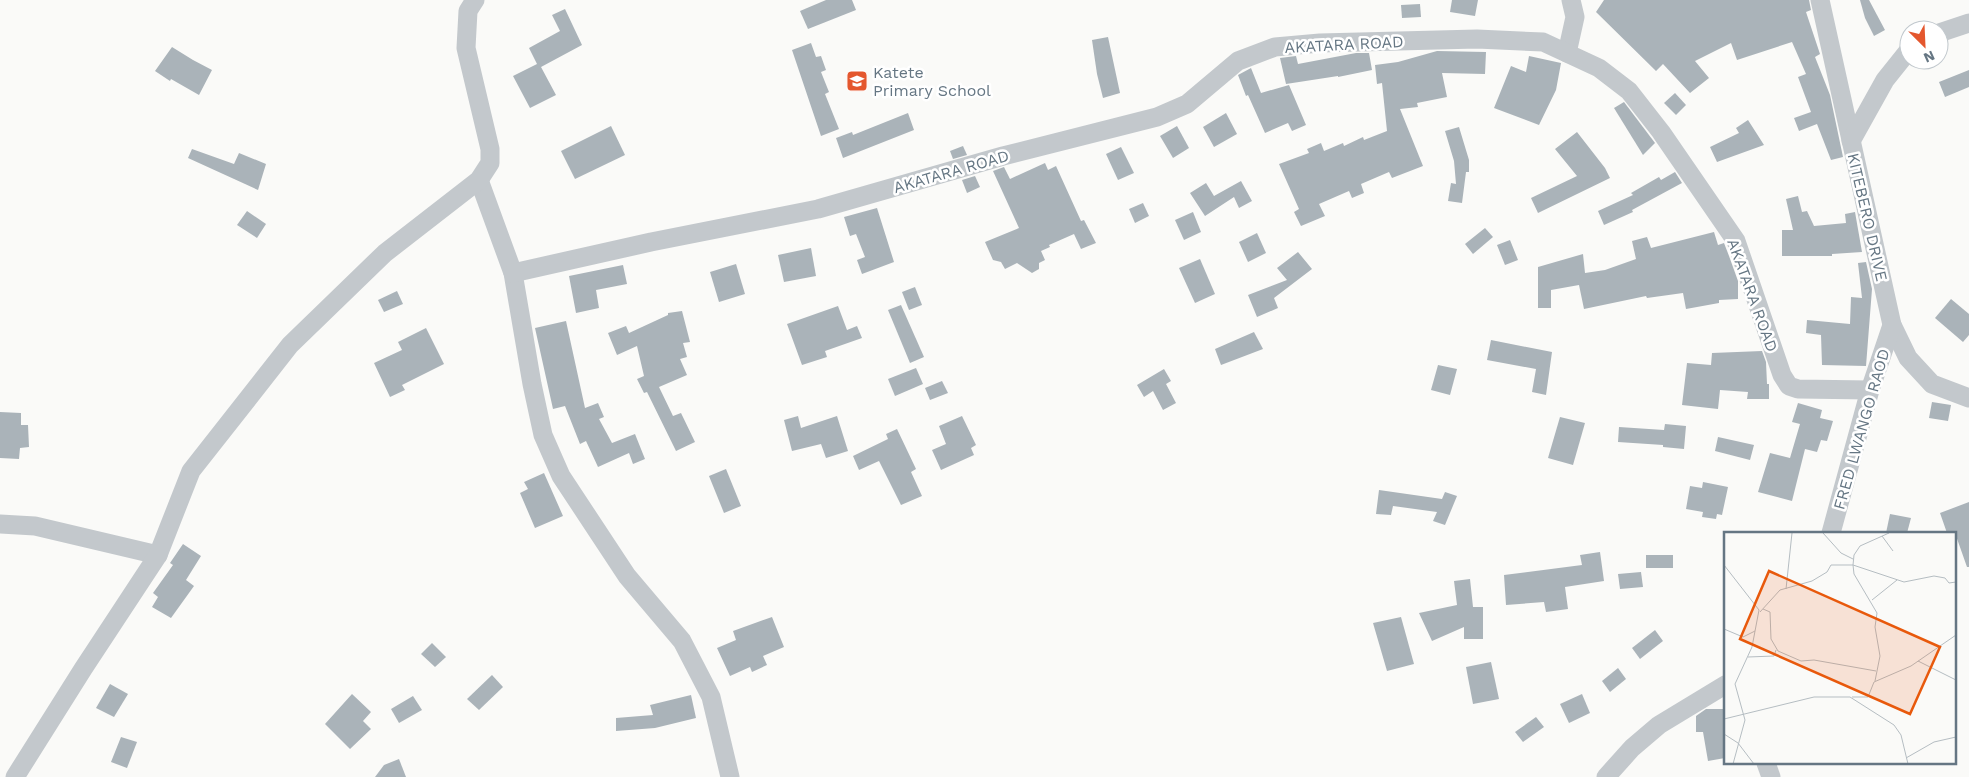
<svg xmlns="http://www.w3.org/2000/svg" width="1969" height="777" viewBox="0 0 1969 777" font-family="'Work Sans',sans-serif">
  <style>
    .building { fill: #aab3b9 }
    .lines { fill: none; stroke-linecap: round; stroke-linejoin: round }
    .minor { stroke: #c3c8cc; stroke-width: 19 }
    .labels { text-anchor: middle; stroke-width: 5; stroke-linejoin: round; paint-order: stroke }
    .street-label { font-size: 16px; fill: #657683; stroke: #fff }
    .poi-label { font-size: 16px; fill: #657683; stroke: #fff; text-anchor: start }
    .inset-road { fill: none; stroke: #b5bdc2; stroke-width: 1 }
    .view { fill: #e8590c; fill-opacity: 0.15; stroke: #e8590c; stroke-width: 2.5 }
    .inset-edge { fill: none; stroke: #657683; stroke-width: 2.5 }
  </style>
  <rect width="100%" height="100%" fill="#fafaf8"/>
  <g class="building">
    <path d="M826,0H852L856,10L808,29L800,11Z"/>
    <path d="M1452,0H1478L1475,16L1450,12Z"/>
    <path d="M1604,0H1809L1811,10L1806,12L1820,54L1815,57L1830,95L1843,157L1831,160L1817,124L1799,131L1794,118L1811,112L1798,77L1806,74L1792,42L1737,60L1731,43L1695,61L1709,78L1690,93L1663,64L1656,71L1596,12Z"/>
    <path d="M1860,0H1869L1885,30L1874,36L1865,18Z"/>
    <path d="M1420,4L1421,17L1402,18L1401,5Z"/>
    <path d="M565,9L582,45L541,67L556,95L530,108L513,76L537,64L529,48L560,31L552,15Z"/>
    <path d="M1108,37L1120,93L1103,98L1097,74L1092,40Z"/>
    <path d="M811,43L816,57L821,56L826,70L821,72L829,92L825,94L839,129L821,136L792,50Z"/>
    <path d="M172,47L193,60L212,70L199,95L171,79L170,81L155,71Z"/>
    <path d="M1437,51L1486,52L1485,74L1442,73L1447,97L1417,103L1418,107L1400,109L1423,166L1392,178L1389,172L1361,184L1364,193L1352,198L1349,191L1319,204L1325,216L1301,226L1294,212L1299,209L1279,164L1309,153L1307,149L1321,143L1324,151L1343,143L1344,146L1363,137L1364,140L1387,131L1382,83L1377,84L1375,65L1398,62Z"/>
    <path d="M1356,53H1369L1372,70L1338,77V76L1286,84L1280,58L1296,56L1298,64Z"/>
    <path d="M1529,56L1561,63L1556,90L1539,125L1494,108L1511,66L1526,72Z"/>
    <path d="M1251,68L1261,93L1289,85L1306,125L1292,131L1288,123L1265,133L1248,95L1246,96L1238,75Z"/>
    <path d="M1969,70V87L1945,97L1939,82Z"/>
    <path d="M1675,93L1686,105L1676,115L1664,103Z"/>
    <path d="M1624,102L1655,143L1643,155L1614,108Z"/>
    <path d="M908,113L914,130L843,158L836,138L852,132L853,135Z"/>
    <path d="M1226,113L1237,134L1214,147L1203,127Z"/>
    <path d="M1748,120L1764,145L1717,162L1710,147L1739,133L1736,128Z"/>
    <path d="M611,126L625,155L575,179L561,151Z"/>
    <path d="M1177,126L1189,148L1173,158L1160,136Z"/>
    <path d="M1459,127L1469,160V172H1466L1462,203L1448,201L1451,183L1456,184L1454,161L1445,131Z"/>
    <path d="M1577,132L1605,168L1610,178L1538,213L1531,198L1577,176L1555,149Z"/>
    <path d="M963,146L967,155L953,159L950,151Z"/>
    <path d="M1121,147L1134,173L1118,180L1106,154Z"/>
    <path d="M192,149L234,164L239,153L266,164L258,190L188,158Z"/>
    <path d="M1045,163L1048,170L1056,166L1081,221L1084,220L1096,243L1081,249L1074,234L1049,245L1050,247L1041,251L1045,260L1039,263V269L1032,273L1017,263L1005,269L1001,262L993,260L985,242L1019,228L993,171L1004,167L1010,179Z"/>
    <path d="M1675,172L1682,183L1632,210L1633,212L1604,225L1598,211L1633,195L1631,193L1659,177L1661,180Z"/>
    <path d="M975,176L980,187L967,193L962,180Z"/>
    <path d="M1241,181L1252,201L1239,208L1234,197L1205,216L1190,193L1206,183L1214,196Z"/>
    <path d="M1798,196L1802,212L1807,211L1814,226L1846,223L1845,214L1855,212L1862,252L1832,254V256H1782V230H1793L1786,199Z"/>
    <path d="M1143,203L1149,216L1135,223L1129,209Z"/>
    <path d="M877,208L894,262L862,274L857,260L865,257L856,234L850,236L844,217Z"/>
    <path d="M247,211L266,224L257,238L237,225Z"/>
    <path d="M1193,212L1201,232L1184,240L1175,220Z"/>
    <path d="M1485,228L1493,237L1473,254L1465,244Z"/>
    <path d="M1714,232L1718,245L1724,243L1729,256L1738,281V299L1719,300V303L1686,309L1683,293L1647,298L1646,296L1584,309L1579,285L1551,290V308H1538V267L1583,254L1585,273L1605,270L1636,259L1632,241L1647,237L1651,248Z"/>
    <path d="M1257,233L1266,253L1248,262L1239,242Z"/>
    <path d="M1510,240L1518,260L1505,265L1497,245Z"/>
    <path d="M811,248L816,276L784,282L778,255Z"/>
    <path d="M1298,252L1312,269L1274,298L1278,308L1257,317L1248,295L1287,280L1277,268Z"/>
    <path d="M1200,259L1215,294L1195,303L1179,268Z"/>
    <path d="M1866,262L1872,289L1866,366L1822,365L1821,335L1806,333L1807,320L1850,324L1851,297L1862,298L1858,263Z"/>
    <path d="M736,264L745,294L719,302L710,272Z"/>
    <path d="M623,265L627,284L596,290L599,308L576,313L569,276Z"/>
    <path d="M915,287L922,305L909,310L902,292Z"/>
    <path d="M397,291L403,304L384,312L378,300Z"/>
    <path d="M1951,299L1969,314V335L1963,342L1935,318Z"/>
    <path d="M901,305L924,357L910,363L888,310Z"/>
    <path d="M838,306L847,330L857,326L862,338L825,351L827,357L802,365L787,324Z"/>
    <path d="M682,311L690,342L683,343L687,357L680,359L687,375L659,387L673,416L681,413L695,442L676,451L647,392L644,393L637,379L644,376L637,346L617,355L608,333L626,326L629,333L668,315V313Z"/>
    <path d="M566,321L585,408L598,403L604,417L599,419L612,443L635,434L645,459L633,464L629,453L598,467L586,441L580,444L565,406L553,409L535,328Z"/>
    <path d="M426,328L444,364L402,385L405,390L390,397L374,363L402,350L398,342Z"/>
    <path d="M1254,332L1263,349L1221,365L1215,349Z"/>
    <path d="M1491,340L1552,352L1546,395L1532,392L1536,369L1487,360Z"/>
    <path d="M1762,351L1766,362L1767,384H1769V399H1747L1748,392L1720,390L1718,409L1682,405L1687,363L1711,365L1712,353Z"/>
    <path d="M1438,365L1457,369L1450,395L1431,390Z"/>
    <path d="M916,368L923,384L895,396L888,379Z"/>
    <path d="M1164,369L1171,381L1166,384L1176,403L1163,410L1153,391L1144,397L1137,385Z"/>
    <path d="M942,381L948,393L930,400L925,388Z"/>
    <path d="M1932,402L1951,405L1948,421L1929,418Z"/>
    <path d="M1798,403L1822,410L1820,418L1833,421L1827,441L1821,440L1817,452L1805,449L1792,501L1758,492L1770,453L1790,458L1800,424L1792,422Z"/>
    <path d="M0,412L21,413V425H28L29,447L20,448L19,459L0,458Z"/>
    <path d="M798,416L801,428L837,416L848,451L826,458L821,444L792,451L784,420Z"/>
    <path d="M962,416L976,445L971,448L974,455L941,470L932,450L946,444L939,426Z"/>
    <path d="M1560,417L1585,423L1573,465L1548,458Z"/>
    <path d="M1665,424L1686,426L1684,449L1663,447V445L1618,442L1619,427L1664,430Z"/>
    <path d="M897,429L916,469L911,472L922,496L901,505L879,461L859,470L853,456L888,439L886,434Z"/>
    <path d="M1718,437L1754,445L1750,460L1715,451Z"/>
    <path d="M726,469L741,506L724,513L709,476Z"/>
    <path d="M544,473L563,516L535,528L520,493L528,489L524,482Z"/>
    <path d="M1703,482L1728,487L1722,515L1717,514L1716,519L1702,517L1703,512L1686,509L1690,486L1702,488Z"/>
    <path d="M1379,490L1442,499L1445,492L1457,496L1445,525L1433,521L1437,512L1393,506L1391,515L1376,514Z"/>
    <path d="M1969,502V567H1967L1955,533H1947L1940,513Z"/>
    <path d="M1890,514L1911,518L1907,533H1886Z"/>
    <path d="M183,544L201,556L186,580L194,586L171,618L152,607L158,597L153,593L173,565L170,563Z"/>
    <path d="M1600,552L1604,581L1565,587L1568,609L1546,612L1544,602L1506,605L1504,575L1582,565L1580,555Z"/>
    <rect x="1646" y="555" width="27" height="13"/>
    <path d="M1641,572L1643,587L1620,589L1618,574Z"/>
    <path d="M1470,579L1473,607H1483V639H1464V627L1432,641L1419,613L1457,605L1454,581Z"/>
    <path d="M772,617L784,647L763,656L767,665L752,672L750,667L730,676L717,648L736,640L733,631Z"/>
    <path d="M1401,617L1414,664L1387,671L1373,623Z"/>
    <path d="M1655,630L1663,641L1640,659L1632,648Z"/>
    <path d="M432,643L446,657L435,667L421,654Z"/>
    <path d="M1491,662L1499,699L1473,704L1466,667Z"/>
    <path d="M1618,668L1626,679L1610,692L1602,681Z"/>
    <path d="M492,675L503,687L479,710L467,699Z"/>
    <path d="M110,684L128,694L114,717L96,708Z"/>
    <path d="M352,694L371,712L363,721L371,729L350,749L325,724Z"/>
    <path d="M1582,694L1590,713L1569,723L1560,704Z"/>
    <path d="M691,695L696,718L655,728L616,731V718L653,715L650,705Z"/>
    <path d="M413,696L422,710L399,723L391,709Z"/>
    <path d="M1706,709H1725V758L1708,761L1703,732H1696V716Z"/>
    <path d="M1536,717L1544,727L1523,742L1515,732Z"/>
    <path d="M121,737L137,742L127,768L111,762Z"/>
    <path d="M399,759L406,777H375L384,765Z"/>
  </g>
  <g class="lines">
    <g class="minor">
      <path d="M1820,0L1892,325L1908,358L1932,384L1969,398"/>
      <path d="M1939,33L1969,23"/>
      <path d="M1567,53L1575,17L1571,0"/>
      <path d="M1851,141L1885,80L1909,50"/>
      <path d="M479,180L513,273L532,384L543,435L561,476L627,576L682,641L711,697L730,777"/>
      <path d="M513,273L651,242L818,209L1003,156L1157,117L1187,104L1238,61L1275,47L1320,43L1477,39L1543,42L1599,68L1629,91L1661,132L1736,241L1782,375L1789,386L1798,389L1870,390"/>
      <path d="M0,524L35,526L158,555"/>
      <path d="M1831,533L1870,390L1892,325"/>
      <path d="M1766,763L1771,777"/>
      <path d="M15,777L83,669L158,555L191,471L290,345L385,253L479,180L490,163V149L466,48L468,11L475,0"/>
      <path d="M1606,777L1632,748L1659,725L1725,685"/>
    </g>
  </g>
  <defs>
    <g id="school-square" transform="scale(1.125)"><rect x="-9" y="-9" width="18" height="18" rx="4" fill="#e4572e" stroke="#fff"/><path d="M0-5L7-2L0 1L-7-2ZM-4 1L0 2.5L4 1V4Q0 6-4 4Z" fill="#fff"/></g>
  </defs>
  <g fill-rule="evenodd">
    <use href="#school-square" x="857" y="81"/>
  </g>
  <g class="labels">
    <g class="street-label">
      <text transform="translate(1344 44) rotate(-3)" y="6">AKATARA ROAD</text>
      <text transform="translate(951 171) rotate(-16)" y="6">AKATARA ROAD</text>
      <text transform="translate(1868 217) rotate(77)" y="6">KITEBERO DRIVE</text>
      <text transform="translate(1753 295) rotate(70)" y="6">AKATARA ROAD</text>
      <text transform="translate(1861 429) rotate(-74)" y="6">FRED LWANGO RAOD</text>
    </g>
    <g class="poi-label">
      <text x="873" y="78">Katete<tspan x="873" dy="18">Primary School</tspan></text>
    </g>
  </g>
  <g transform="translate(1724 532)">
    <rect width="232" height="232" fill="#fafaf8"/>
    <path class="inset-road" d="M99,1L117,21L129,27M158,4L169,19M0,33L35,78L28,115L11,152L21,188L9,232M62,57L68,1M148,68L173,48M39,77L46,80L47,107L54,119L77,129L90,128L152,139M36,80L56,58L88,49L103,40L107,33H129L130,23L136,14L165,1M0,97L19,105L31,99M24,125L50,124L52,118M194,129L232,148M151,149L156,124L151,95L153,81L130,42L129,33L180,50L210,44L221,46L225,51L232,50M128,165H144L150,150L187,134L232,103M0,187L90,165H126L170,193L177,203L184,232M0,202L14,211L30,232M182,226L210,210L232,205"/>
    <path class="view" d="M45,39L216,115L186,182L16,107Z"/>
    <rect width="232" height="232" class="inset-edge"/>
  </g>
  <g transform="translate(1924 45) rotate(156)"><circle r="24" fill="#ffffff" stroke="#c1c8cd"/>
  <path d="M0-4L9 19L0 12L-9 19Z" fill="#e4572e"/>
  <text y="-8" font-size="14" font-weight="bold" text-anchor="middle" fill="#657683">N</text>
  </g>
</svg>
